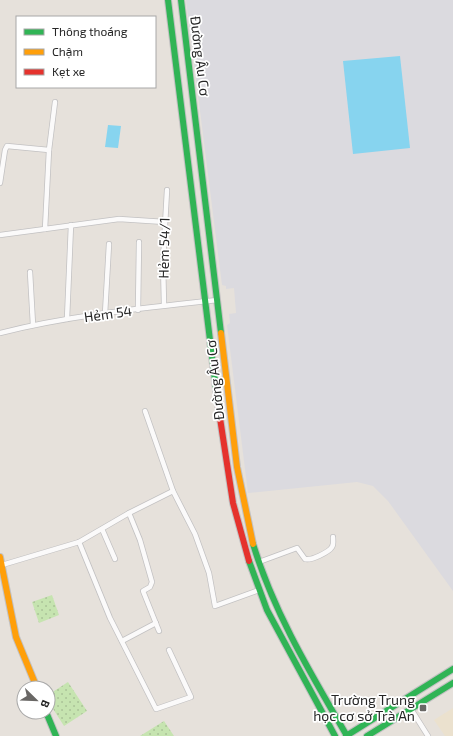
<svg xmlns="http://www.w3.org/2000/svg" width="453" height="736" viewBox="0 0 453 736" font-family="'Exo 2',sans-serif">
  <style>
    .education { fill: #ebe1ce }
    .airport { fill: #dbdadf }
    .grass { fill: url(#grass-dots) }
    .water { fill: #87d4ef }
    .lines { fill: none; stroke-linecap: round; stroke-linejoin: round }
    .street-casing { stroke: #c2c1c2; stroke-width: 6 }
    .fast-casing { stroke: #c2c1c2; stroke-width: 8 }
    .slow-casing { stroke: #c2c1c2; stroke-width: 8 }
    .jam-casing { stroke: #c2c1c2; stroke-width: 8 }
    .street { stroke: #fbfafa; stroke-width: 4.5 }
    .fast { stroke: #30b455; stroke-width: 6 }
    .slow { stroke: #ff9f0a; stroke-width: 6 }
    .jam { stroke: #e5322d; stroke-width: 6 }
    .poi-dot { fill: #696765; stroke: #fff; stroke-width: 1.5 }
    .labels { text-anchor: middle; stroke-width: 3.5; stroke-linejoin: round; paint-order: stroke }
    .street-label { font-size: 14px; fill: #262626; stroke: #fff }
    .poi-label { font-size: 14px; fill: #262626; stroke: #fff; text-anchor: end }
  </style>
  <defs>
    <pattern id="grass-dots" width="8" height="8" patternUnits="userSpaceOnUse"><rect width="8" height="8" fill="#c6e4b0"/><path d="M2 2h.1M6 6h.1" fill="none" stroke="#aac397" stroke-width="1.8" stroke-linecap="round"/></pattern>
  </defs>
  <rect width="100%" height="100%" fill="#e6e1db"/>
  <path class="education" d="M453,708V736H445L434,720Z"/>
  <path class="airport" d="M186,0H453V591L388,501L373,486L357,482L248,493L227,325L230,323L229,314L236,313L234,288L226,289V286L222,285Z"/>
  <g class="grass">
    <path d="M52,595L59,615L39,623L32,602Z"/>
    <path d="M68,682L87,711L64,726L48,701V695Z"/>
    <path d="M164,721L174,736H140Z"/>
  </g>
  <g class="water">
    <path d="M400,56L410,148L353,154L343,61Z"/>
    <path d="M108,125L121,126L118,148L105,147Z"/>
  </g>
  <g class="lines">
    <g class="street-casing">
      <g id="street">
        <path d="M55,102L49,150L45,229L119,219L165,222"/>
        <path d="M0,183L5,150L7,146L49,150"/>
        <path d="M0,235L45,229"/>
        <path d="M30,272L33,325"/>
        <path d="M164,305L163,262L167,190"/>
        <path d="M138,310L139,242"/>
        <path d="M105,314L109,244"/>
        <path d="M67,319L71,225"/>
        <path d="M0,333C71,315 145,308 217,300"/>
        <path d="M145,411L173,491L195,534L209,573L215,606L259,590"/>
        <path d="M129,513L140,540L152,582L150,587L143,591L159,631"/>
        <path d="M102,529L115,559"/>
        <path d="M79,542L110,618L156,709L191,697L169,650"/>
        <path d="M259,562L297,548L305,559C311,561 329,552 332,547C334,544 333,540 333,537"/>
        <path d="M2,565L79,542L129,513L173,491"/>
        <path d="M122,641L156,623"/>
        <path d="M411,709L428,736"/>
      </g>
    </g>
    <g class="fast-casing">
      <g id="fast">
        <path d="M168,0L218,405"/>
        <path d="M181,0L221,333"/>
        <path d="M253,544C274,613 311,674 347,736"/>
        <path d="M249,561L267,610L335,736"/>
        <path d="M46,712L56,736"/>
        <path d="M346,736L453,669"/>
        <path d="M367,736L453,683"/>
      </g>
    </g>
    <g class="slow-casing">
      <g id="slow">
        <path d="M221,333L237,467L253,544"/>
        <path d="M0,557L16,637L37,688"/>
      </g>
    </g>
    <g class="jam-casing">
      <path id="jam" d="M218,405L233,503L249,561"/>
    </g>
    <use href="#street" class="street"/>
    <use href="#fast" class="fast"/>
    <use href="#slow" class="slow"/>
    <use href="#jam" class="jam"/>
  </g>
  <rect class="poi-dot" x="419" y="704" width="8" height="8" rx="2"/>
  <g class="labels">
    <g class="street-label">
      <text transform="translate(200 56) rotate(83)" y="5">Đường Âu Cơ</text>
      <text transform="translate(164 248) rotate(-89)" y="5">Hẻm 54/1</text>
      <text transform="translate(108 314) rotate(-8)" y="5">Hẻm 54</text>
      <text transform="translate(215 380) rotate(-96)" y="5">Đường Âu Cơ</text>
    </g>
    <g class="poi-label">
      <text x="415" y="705">Trường Trung<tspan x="415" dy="16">học cơ sở Trà An</tspan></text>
    </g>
  </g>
  <rect x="16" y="16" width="140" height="72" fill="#ffffff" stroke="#a8a8a8"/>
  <rect x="24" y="29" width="20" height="6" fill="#30b455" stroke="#a8a8a8"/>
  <text x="52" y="36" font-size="12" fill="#262626">Thông thoáng</text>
  <rect x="24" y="49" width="20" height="6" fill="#ff9f0a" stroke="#a8a8a8"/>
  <text x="52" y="56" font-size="12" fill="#262626">Chậm</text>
  <rect x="24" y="69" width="20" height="6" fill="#e5322d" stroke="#a8a8a8"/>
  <text x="52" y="76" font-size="12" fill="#262626">Kẹt xe</text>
  <g transform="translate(36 700) rotate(113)"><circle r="19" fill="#ffffff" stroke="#a8a8a8"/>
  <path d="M0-3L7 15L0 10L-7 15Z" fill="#696765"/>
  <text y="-6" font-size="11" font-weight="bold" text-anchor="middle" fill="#262626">B</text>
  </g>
</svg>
